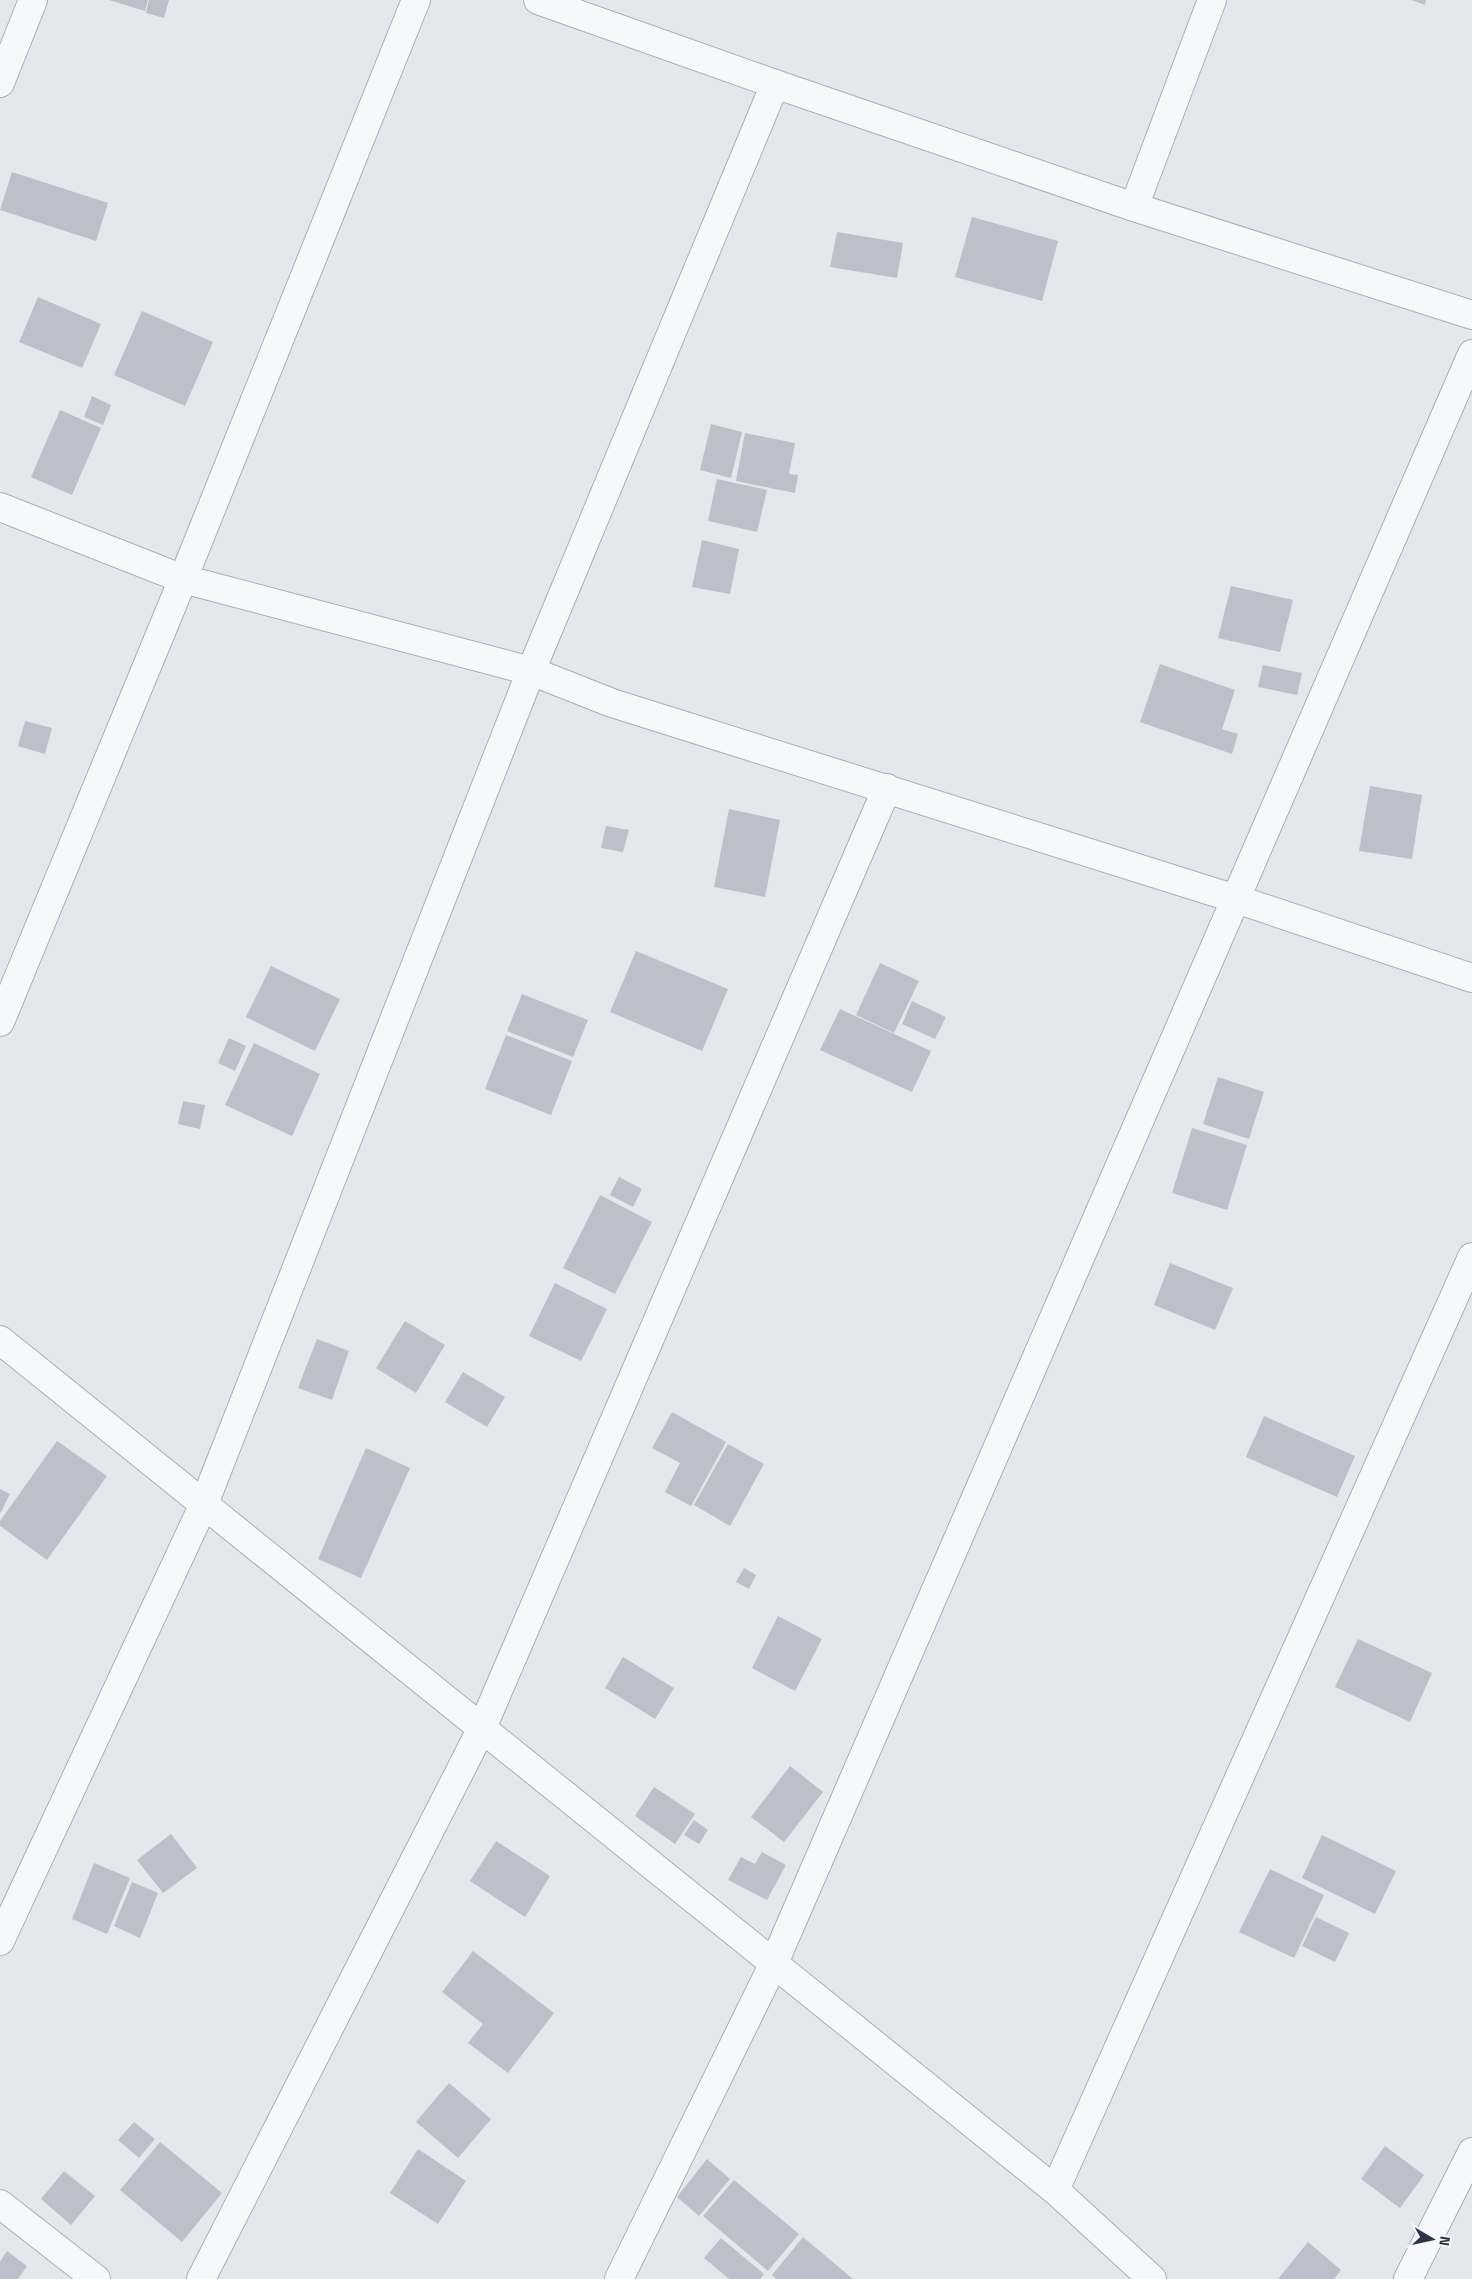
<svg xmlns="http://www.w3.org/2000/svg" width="1472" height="2279" viewBox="0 0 1472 2279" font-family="'Titillium Web',sans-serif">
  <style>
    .building { fill: #bbc0ca }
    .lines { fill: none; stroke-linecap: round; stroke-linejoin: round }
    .minor-casing { stroke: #a9aeb7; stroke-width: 30 }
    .minor { stroke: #f7f8fa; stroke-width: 28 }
  </style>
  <rect width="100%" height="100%" fill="#e4e7ec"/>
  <g class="building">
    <path d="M109,0H148L145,11Z"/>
    <path d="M149,0H169L164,18L146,13Z"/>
    <path d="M1411,0H1426L1425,5Z"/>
    <path d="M12,172L108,203L96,241L0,210Z"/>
    <path d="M972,217L1058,241L1042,301L955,277Z"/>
    <path d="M837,232L903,243L897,278L830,267Z"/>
    <path d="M38,297L101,324L82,368L19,342Z"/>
    <path d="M142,311L213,342L185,406L114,375Z"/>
    <path d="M92,396L111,405L103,425L84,417Z"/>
    <path d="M60,410L101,428L72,495L31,477Z"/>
    <path d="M711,424L742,432L731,478L700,470Z"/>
    <path d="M745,433L795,443L789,474L798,475L795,493L736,481Z"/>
    <path d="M717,479L767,490L757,532L708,521Z"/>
    <path d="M702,540L739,549L730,594L692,587Z"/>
    <path d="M1231,586L1293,600L1280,652L1218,638Z"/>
    <path d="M1160,664L1235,690L1222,729L1238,734L1232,754L1140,722Z"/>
    <path d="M1263,665L1302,673L1297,695L1258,687Z"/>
    <path d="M25,721L52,728L45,754L18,746Z"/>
    <path d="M1370,786L1422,795L1412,859L1359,851Z"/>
    <path d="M729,809L780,820L765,897L714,887Z"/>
    <path d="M606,826L629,830L623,852L601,848Z"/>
    <path d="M636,951L728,989L702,1051L610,1012Z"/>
    <path d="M880,963L919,981L894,1033L856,1015Z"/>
    <path d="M271,966L340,999L315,1051L246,1017Z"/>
    <path d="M522,994L588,1020L573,1057L507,1031Z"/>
    <path d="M912,1001L946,1017L935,1039L902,1024Z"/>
    <path d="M840,1009L931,1051L912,1092L820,1050Z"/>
    <path d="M506,1035L572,1061L551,1115L485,1089Z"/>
    <path d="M229,1038L246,1046L235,1071L218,1063Z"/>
    <path d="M254,1043L320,1074L292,1136L225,1105Z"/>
    <path d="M1218,1077L1264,1092L1249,1139L1203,1124Z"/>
    <path d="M183,1101L205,1105L200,1129L178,1124Z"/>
    <path d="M1192,1128L1247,1145L1227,1210L1172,1193Z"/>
    <path d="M619,1177L642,1189L633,1207L610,1195Z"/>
    <path d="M600,1195L652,1222L615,1294L563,1268Z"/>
    <path d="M1170,1263L1233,1288L1215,1330L1154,1305Z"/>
    <path d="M555,1283L607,1309L581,1361L529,1336Z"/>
    <path d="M405,1321L445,1345L416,1393L376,1368Z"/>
    <path d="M317,1339L349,1351L332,1400L298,1388Z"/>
    <path d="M463,1372L505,1397L487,1427L445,1402Z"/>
    <path d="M672,1412L726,1442L691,1506L665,1492L680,1463L652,1448Z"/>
    <path d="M1264,1416L1355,1456L1337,1497L1246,1457Z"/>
    <path d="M57,1441L107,1476L47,1560L0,1526V1521Z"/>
    <path d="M728,1444L764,1464L730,1526L694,1505Z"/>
    <path d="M366,1448L410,1468L361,1578L318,1559Z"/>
    <path d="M0,1489L10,1494L0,1514Z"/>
    <path d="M744,1568L756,1575L749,1589L736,1582Z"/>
    <path d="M778,1616L822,1639L795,1691L752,1668Z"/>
    <path d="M1358,1639L1432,1673L1410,1722L1335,1687Z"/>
    <path d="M623,1657L674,1688L655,1719L605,1688Z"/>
    <path d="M790,1766L823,1792L784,1842L751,1817Z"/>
    <path d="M654,1787L695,1814L675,1844L635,1816Z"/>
    <path d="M694,1820L708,1830L699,1844L684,1835Z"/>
    <path d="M171,1834L197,1868L163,1893L137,1860Z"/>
    <path d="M1322,1835L1396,1871L1375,1914L1302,1878Z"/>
    <path d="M496,1841L550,1876L525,1917L470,1881Z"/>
    <path d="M762,1852L786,1865L767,1900L728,1880L741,1857L755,1864Z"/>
    <path d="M94,1863L130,1878L107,1934L72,1919Z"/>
    <path d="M1270,1869L1324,1895L1294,1958L1239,1932Z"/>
    <path d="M132,1882L158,1893L140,1938L114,1926Z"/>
    <path d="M1316,1917L1349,1933L1335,1962L1302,1946Z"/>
    <path d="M473,1951L554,2013L508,2073L468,2043L483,2024L442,1992Z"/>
    <path d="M449,2083L491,2119L458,2158L416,2122Z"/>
    <path d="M134,2122L155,2139L139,2158L118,2140Z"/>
    <path d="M160,2142L222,2193L182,2242L120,2190Z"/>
    <path d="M1385,2146L1424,2175L1400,2208L1361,2179Z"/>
    <path d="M418,2149L466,2181L438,2224L390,2193Z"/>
    <path d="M707,2159L730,2179L699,2216L677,2197Z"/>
    <path d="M64,2171L95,2196L71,2225L41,2199Z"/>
    <path d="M734,2180L799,2234L768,2271L703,2216Z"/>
    <path d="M803,2237L853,2279H776L772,2275Z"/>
    <path d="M721,2238L764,2274L760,2279H729L704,2258Z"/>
    <path d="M1308,2242L1341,2270L1334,2279H1278Z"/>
    <path d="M7,2251L27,2266L18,2279H0V2262Z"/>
  </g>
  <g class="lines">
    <g class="minor-casing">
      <g id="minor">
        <path d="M538,0L775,84L1134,207L1472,315"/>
        <path d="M0,83L33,0"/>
        <path d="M1134,207L1212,0"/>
        <path d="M0,507L183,579L531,671L612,703L1236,899L1472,978"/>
        <path d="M0,1022L183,579L416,0"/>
        <path d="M0,1340L1055,2190L1152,2279"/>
        <path d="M0,1941L204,1504L531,671L775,84"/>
        <path d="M1055,2190L1472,1257"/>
        <path d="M0,2204L96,2279"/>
        <path d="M201,2279L482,1728L887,788"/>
        <path d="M619,2279L774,1963L1472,354"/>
        <path d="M1408,2279L1472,2152"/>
      </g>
    </g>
    <use href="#minor" class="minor"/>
  </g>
  <g transform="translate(1432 2239) rotate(99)" stroke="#f4f6f9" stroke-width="4" paint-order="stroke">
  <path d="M0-4L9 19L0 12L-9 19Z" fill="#2b3445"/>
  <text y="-8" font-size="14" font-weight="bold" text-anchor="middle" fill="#2b3445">N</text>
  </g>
</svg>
